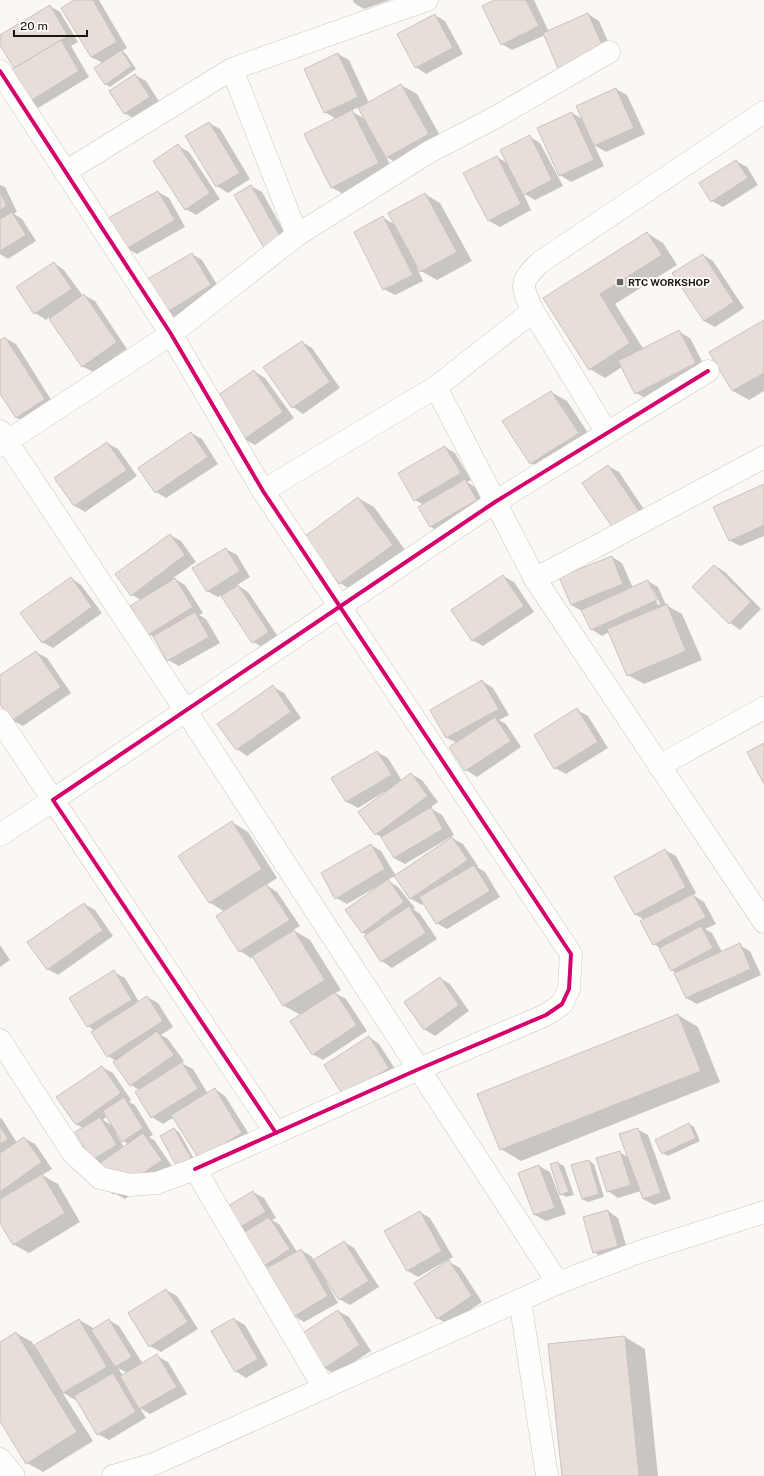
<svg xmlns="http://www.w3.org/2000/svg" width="764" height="1476" viewBox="0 0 764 1476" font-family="'Public Sans',sans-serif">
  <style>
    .shadow { fill: #0003; fill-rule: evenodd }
    .building { fill: #e7ded9; stroke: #cac2bd }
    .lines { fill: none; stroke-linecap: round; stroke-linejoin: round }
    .street-casing { stroke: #ccc7c0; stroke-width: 23 }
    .street { stroke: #fefefd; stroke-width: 22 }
    .cycleway-casing { stroke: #fff; stroke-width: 6 }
    .cycleway { stroke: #d6006c; stroke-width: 4 }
    .poi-dot { fill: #69645b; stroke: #fff; stroke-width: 1.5 }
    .labels { text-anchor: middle; stroke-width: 4; stroke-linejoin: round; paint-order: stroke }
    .poi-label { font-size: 10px; font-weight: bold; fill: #1b1509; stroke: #fff; text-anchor: start }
  </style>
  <rect width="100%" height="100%" fill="#faf7f4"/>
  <g class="shadow">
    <path d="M76,0H99L127,48L122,51L126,54L136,69L110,87L105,84L103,63L91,57Z"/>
    <path d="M353,0H390L364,9L354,3Z"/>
    <path d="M497,0H534L549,32L588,14L599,21L615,57L545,35L512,50L502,44Z"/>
    <path d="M50,6L60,12L78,42L71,46L89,77L38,108L27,102L16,69L0,43V37Z"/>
    <path d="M435,15L445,21L463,54L426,74L416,67Z"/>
    <path d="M338,54L349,60L369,103L401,85L417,94L444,143L402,166L386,157L394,172L347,196L331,187L336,119L325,112ZM359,107L365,119L351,111Z"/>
    <path d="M135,75L146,81L160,103L135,119L124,113Z"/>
    <path d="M616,89L627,95L645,134L606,152L594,145L604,166L571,182L560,175L572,113L584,120Z"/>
    <path d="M209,123L220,129L250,179L228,193L217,186L187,136Z"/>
    <path d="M530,137L540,143L563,186L535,200L523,193L531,210L500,227L489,221L465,173L497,157L509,164Z"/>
    <path d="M178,146L189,152L220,199L196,215L186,209Z"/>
    <path d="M736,161L747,167L758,185L723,207L712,201Z"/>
    <path d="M0,185L5,187L17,212L14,214L22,219L36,241L8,259L0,254Z"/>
    <path d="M251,186L262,192L291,244L265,247Z"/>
    <path d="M158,192L169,198L185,227L137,254L126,248Z"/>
    <path d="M425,194L440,203L472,261L437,280L421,271L417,265L416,266L423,281L395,295L384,289L383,218L396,225Z"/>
    <path d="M647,233L663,243L677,265L615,304L644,350L679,332L690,338L706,369L647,399L636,393L622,367L605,378L590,369L545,298Z"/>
    <path d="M192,254L202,260L221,291L175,319L164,313Z"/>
    <path d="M703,255L713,261L744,308L715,327L704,321Z"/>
    <path d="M54,263L64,270L83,296L84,295L95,301L127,349L93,372L82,366L49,317L46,320L35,313L17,287Z"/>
    <path d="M764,321V391L749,400L733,391L710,352Z"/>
    <path d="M5,338L16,344L55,406L27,424L16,417L0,392V341Z"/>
    <path d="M302,342L312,348L340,388L303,414L293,407Z"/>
    <path d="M254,371L265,378L294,418L255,445L244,439Z"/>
    <path d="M551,392L567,401L594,442L546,472L531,463Z"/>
    <path d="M191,433L202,439L218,464L166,498L156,492Z"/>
    <path d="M107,443L118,449L137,476L85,512L75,506L55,478Z"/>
    <path d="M445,447L455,453L471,480L467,482L475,487L487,506L441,533L431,527L419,507L424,505L415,500Z"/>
    <path d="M608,466L619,472L651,520L626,537Z"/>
    <path d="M764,485V536L740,546L729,540Z"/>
    <path d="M358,498L374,507L408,554L356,593L340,583L306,537Z"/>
    <path d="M170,535L181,541L196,562L173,578L185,585L203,613L199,615L206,619L220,643L179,666L168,660L156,638L149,634L141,600L132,595Z"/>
    <path d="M226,549L237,555L250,577L237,585L248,592L279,638L264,648L253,642L221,595L218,597L207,591Z"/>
    <path d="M612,557L622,563L633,588L648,581L658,587L666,605L682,614L702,660L644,684L628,675L609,632L602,636L591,629L582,611L571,605ZM651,589H653L660,604L658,605Z"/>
    <path d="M715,566L725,572L761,609L740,630L730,623L694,587Z"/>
    <path d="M503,576L514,582L534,612L483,646L472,640Z"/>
    <path d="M71,578L81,585L102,613L53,648L42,642Z"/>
    <path d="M36,652L47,658L71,693L23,726L12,720L0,703V677Z"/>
    <path d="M482,681L493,688L509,715L499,720L506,724L521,747L477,777L466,770L450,747L457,743L447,738Z"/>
    <path d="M273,687L284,693L301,718L247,756L237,749Z"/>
    <path d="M577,710L588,716L608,748L566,774L555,768Z"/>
    <path d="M377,752L388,758L402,781L411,774L422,780L438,802L430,808L442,815L454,835L405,864L394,858L383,838L376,834L385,793L384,792L358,808L347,802Z"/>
    <path d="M232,822L248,832L277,878L266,885L277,892L300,926L293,930L310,940L341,990L335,993L346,999L367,1031L323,1060L312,1054L301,1015L284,1006L253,956L251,958L240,951L225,912L209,902Z"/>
    <path d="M452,838L463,844L478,866L477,867L485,872L500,897L447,929L436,923L424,903L422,905L411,899L395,876L387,880L398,887L415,908L413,909L420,914L437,939L392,968L382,961L367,935L362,932L378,887V886L347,904L336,898L371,845L381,851L396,876Z"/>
    <path d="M665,850L676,856L696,893L693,895L704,902L716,924L705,929L712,933L722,952L739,945L750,951L761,975L697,1004L686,998L676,973L672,970L660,948L654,944L645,920L636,915Z"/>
    <path d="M84,904L95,910L113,936L58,975L47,969Z"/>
    <path d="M0,945L10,960L0,967Z"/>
    <path d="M114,972L125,978L139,1002L147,997L158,1003L173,1027L161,1035L167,1038L184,1061L181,1063L193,1069L208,1094L215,1089L225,1096L252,1139L210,1165L174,1117L163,1124L152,1117L139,1090L131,1085L116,1061L108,1056L95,1031L88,1026Z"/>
    <path d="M440,978L450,984L469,1011L435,1036L424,1029Z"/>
    <path d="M678,1015L698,1027L720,1082L521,1161L501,1149Z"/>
    <path d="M369,1037L379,1044L399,1075L356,1102Z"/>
    <path d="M102,1067L113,1073L131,1100L129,1102L135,1105L153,1135L149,1137L154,1140L172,1166L125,1199L114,1193L93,1160L83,1128L76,1124ZM107,1116L113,1126L103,1120ZM118,1133L123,1141L128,1144L124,1147L116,1134Z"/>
    <path d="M0,1118L2,1119L17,1143L24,1138L35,1144L52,1169L42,1175L58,1184L80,1222L29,1253L13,1244L0,1221Z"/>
    <path d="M689,1124L694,1127L700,1141L668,1156L662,1153Z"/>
    <path d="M174,1129L179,1132L198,1166L185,1173Z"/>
    <path d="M637,1129L648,1135L671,1199L654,1205L643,1199L641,1191L618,1198L608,1191L619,1152L628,1157Z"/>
    <path d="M589,1161L594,1164L604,1197L588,1202L582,1199Z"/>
    <path d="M558,1163L564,1166L574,1195L566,1197L561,1194L551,1165Z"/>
    <path d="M539,1166L550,1172L566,1214L546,1221L535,1215Z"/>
    <path d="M253,1192L264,1198L276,1218L272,1220L279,1224L297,1252L301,1250L311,1256L314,1260L344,1242L354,1248L379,1287L350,1305L339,1299L329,1283H327L338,1303L304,1322L294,1316L269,1268L265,1265L236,1229Z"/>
    <path d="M608,1211L618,1218L628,1252L605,1259L594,1252Z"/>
    <path d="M420,1212L430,1218L453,1257L418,1277L408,1271Z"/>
    <path d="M449,1262L460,1268L482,1302L448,1324L437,1318Z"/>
    <path d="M166,1290L177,1296L198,1329L161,1352L150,1346L129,1314Z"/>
    <path d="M338,1311L349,1317L371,1351L335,1374L324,1368Z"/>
    <path d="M234,1319L245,1325L268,1365L246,1378L235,1371Z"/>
    <path d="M79,1320L95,1329L109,1320L119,1326L143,1364L157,1356L168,1362L187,1394L150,1414L140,1408L146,1418L109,1440L98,1434L77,1401L62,1392L93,1441L43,1472L27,1463L0,1419V1343L16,1333L32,1342L34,1346ZM118,1368L127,1373L123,1376Z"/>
    <path d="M625,1337L645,1349L658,1476H563Z"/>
  </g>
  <g class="building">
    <path d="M74,0H93L117,42L91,57L61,8Z"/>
    <path d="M495,0H526L539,26L501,45L482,6Z"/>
    <path d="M50,5L68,36L14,68L0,45V35Z"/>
    <path d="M588,13L605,51L559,71L543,33Z"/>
    <path d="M435,14L453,48L415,68L397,34Z"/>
    <path d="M61,40L79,71L27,103L8,72Z"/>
    <path d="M121,50L132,66L105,85L94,68Z"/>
    <path d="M338,53L358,97L324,113L304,69Z"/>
    <path d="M135,74L150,97L124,114L109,91Z"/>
    <path d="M401,84L429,134L386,158L358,108Z"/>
    <path d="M616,88L634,128L594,146L576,106Z"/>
    <path d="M352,110L379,163L331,188L304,134Z"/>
    <path d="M572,112L594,160L559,176L537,128Z"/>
    <path d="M209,122L240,173L216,187L185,136Z"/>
    <path d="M530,135L552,180L523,195L500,150Z"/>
    <path d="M178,144L210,193L185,210L153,161Z"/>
    <path d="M497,156L521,204L488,221L463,173Z"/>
    <path d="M736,160L748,178L711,202L699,183Z"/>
    <path d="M251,185L281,238L264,248L234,195Z"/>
    <path d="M158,191L175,220L126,249L108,218Z"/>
    <path d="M0,192L7,206L0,210Z"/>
    <path d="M425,193L457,252L420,272L388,213Z"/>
    <path d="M12,212L26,235L0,251V219Z"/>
    <path d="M383,216L413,275L383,290L354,232Z"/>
    <path d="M647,232L662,255L600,294L630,343L589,370L543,298Z"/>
    <path d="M192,253L211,285L164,314L144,281Z"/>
    <path d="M703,254L734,302L704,321L672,273Z"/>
    <path d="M54,262L72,289L34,314L16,287Z"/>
    <path d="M84,294L117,342L82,367L49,319Z"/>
    <path d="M764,320V373L732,391L709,352Z"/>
    <path d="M679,330L696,363L635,394L618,361Z"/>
    <path d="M5,337L45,399L16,418L0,394V340Z"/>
    <path d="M302,341L330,382L292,408L263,367Z"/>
    <path d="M254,370L283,412L243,440L214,398Z"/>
    <path d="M551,391L579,433L530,464L502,421Z"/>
    <path d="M191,432L208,457L155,493L138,468Z"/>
    <path d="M107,442L127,470L74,506L54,478Z"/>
    <path d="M445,446L461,473L414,501L398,473Z"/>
    <path d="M608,465L641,514L615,531L582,483Z"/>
    <path d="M465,479L477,500L430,527L418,507Z"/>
    <path d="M764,484V525L729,541L713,507Z"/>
    <path d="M358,497L393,545L339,584L304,537Z"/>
    <path d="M170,534L185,555L131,596L115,574Z"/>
    <path d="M226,548L240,571L207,592L192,568Z"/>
    <path d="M612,556L623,584L571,605L559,577Z"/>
    <path d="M714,565L751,602L729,624L692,587Z"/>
    <path d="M503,575L524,606L472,641L451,610Z"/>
    <path d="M71,577L92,607L42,643L20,613Z"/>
    <path d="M175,578L193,607L148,635L130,606Z"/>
    <path d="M648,580L657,600L591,630L581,610Z"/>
    <path d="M238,585L269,632L252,643L221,596Z"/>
    <path d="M667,604L686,651L627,676L607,629Z"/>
    <path d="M195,612L209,637L167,661L153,636Z"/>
    <path d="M36,651L61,687L11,721L0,704V675Z"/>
    <path d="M482,680L499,709L446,738L430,710Z"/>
    <path d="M273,685L291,712L236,750L217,724Z"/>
    <path d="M577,708L598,742L554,769L534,735Z"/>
    <path d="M495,717L511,741L465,771L449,747Z"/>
    <path d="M764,743V784L747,752Z"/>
    <path d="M377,751L392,775L346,802L331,778Z"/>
    <path d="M411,773L428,796L375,835L358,812Z"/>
    <path d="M431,807L443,829L394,858L381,837Z"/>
    <path d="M232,821L262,869L209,903L178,856Z"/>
    <path d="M452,837L468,860L410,899L394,876Z"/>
    <path d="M371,844L385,869L335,899L321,873Z"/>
    <path d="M665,849L686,887L635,915L614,877Z"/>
    <path d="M474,865L490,891L436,924L419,897Z"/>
    <path d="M388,879L404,902L362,933L345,910Z"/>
    <path d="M266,884L290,920L239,952L216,916Z"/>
    <path d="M693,894L706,917L653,945L640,921Z"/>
    <path d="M84,903L103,930L47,970L27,942Z"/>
    <path d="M409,906L426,933L381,962L364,936Z"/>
    <path d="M701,926L713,948L671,971L659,948Z"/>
    <path d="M294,930L325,980L283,1006L252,956Z"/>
    <path d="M740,943L751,969L686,998L674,973Z"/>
    <path d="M114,970L132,1000L87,1027L69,998Z"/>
    <path d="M440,977L459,1005L424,1030L404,1002Z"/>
    <path d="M335,992L357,1025L312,1055L290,1021Z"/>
    <path d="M147,996L163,1021L107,1057L91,1032Z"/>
    <path d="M678,1014L701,1071L500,1150L477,1094Z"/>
    <path d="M157,1031L174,1055L130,1086L113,1062Z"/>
    <path d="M369,1036L389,1068L344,1097L324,1065Z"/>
    <path d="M182,1062L198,1089L151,1118L135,1092Z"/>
    <path d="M102,1066L121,1093L76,1125L56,1097Z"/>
    <path d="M215,1088L242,1133L199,1159L171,1115Z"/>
    <path d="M124,1097L143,1128L122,1142L103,1111Z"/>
    <path d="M100,1117L117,1145L92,1160L75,1132Z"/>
    <path d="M689,1123L696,1138L662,1154L655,1140Z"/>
    <path d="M0,1126L8,1139L0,1144Z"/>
    <path d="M174,1128L194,1163L179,1171L160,1136Z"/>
    <path d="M638,1128L661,1193L643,1199L619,1134Z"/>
    <path d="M143,1133L162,1160L113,1194L94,1167Z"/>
    <path d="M24,1137L42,1162L0,1192V1153Z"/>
    <path d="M620,1151L631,1185L607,1192L596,1158Z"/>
    <path d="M589,1160L599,1194L582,1199L571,1165Z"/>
    <path d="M558,1162L569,1192L560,1195L550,1164Z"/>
    <path d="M539,1165L555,1208L534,1215L518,1173Z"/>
    <path d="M42,1174L65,1213L13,1245L0,1223V1199Z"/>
    <path d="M253,1191L266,1212L235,1230L223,1209Z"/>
    <path d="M608,1210L618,1246L593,1253L583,1217Z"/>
    <path d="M420,1211L442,1251L407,1271L384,1231Z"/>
    <path d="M269,1217L290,1249L264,1266L243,1233Z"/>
    <path d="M344,1241L369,1281L339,1300L313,1260Z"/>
    <path d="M301,1249L328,1296L293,1317L265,1269Z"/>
    <path d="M449,1260L472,1296L437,1319L414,1283Z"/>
    <path d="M166,1289L188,1322L149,1347L128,1313Z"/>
    <path d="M338,1310L360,1345L323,1369L301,1334Z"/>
    <path d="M234,1318L258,1359L235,1372L211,1331Z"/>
    <path d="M79,1319L107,1367L63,1393L34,1345Z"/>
    <path d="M109,1319L132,1357L115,1367L91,1330Z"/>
    <path d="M16,1332L77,1432L26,1464L0,1421V1342Z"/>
    <path d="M625,1336L639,1476H562L548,1344Z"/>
    <path d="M157,1354L177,1387L139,1409L120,1376Z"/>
    <path d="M113,1373L136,1412L97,1435L74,1396Z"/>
  </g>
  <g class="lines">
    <g class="street-casing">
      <g id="street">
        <path d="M0,71L171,334L263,491L571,954L569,989L562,1004L546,1015L419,1069L195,1169"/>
        <path d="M65,172L232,69L427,0"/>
        <path d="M297,235L429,152L496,117L609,52"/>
        <path d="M436,387L535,579L764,922"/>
        <path d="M0,431L186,711L558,1283"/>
        <path d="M607,433L533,311C521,285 519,284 539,263L764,112"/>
        <path d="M0,446L171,334L297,235L232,69"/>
        <path d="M263,491L436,387L533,311"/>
        <path d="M535,579L764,457"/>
        <path d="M0,720L53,800L0,835"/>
        <path d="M659,766L764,708"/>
        <path d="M0,1040L73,1153L100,1178L130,1185L157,1183L195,1169L324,1388"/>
        <path d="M276,1133L53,800L495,502L708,371"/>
        <path d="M520,1300L547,1476"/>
        <path d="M0,1459L14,1476"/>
        <path d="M113,1476L154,1464L558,1283L639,1252L764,1212"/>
      </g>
    </g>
    <use href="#street" class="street"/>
    <g class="cycleway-casing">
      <g id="cycleway">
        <path d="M0,71L171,334L263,491L571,954L569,989L562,1004L546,1015L419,1069L195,1169"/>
        <path d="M276,1133L53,800L495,502L708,371"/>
      </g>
    </g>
    <use href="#cycleway" class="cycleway"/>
  </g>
  <rect class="poi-dot" x="616" y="278" width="8" height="8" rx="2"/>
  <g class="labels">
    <g class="poi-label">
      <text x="628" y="286">RTC WORKSHOP</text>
    </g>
  </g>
  <path d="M14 30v6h73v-6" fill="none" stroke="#1b1509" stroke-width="2"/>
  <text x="20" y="30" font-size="12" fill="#1b1509" stroke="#ffffff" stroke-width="3" paint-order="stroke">20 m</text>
</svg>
